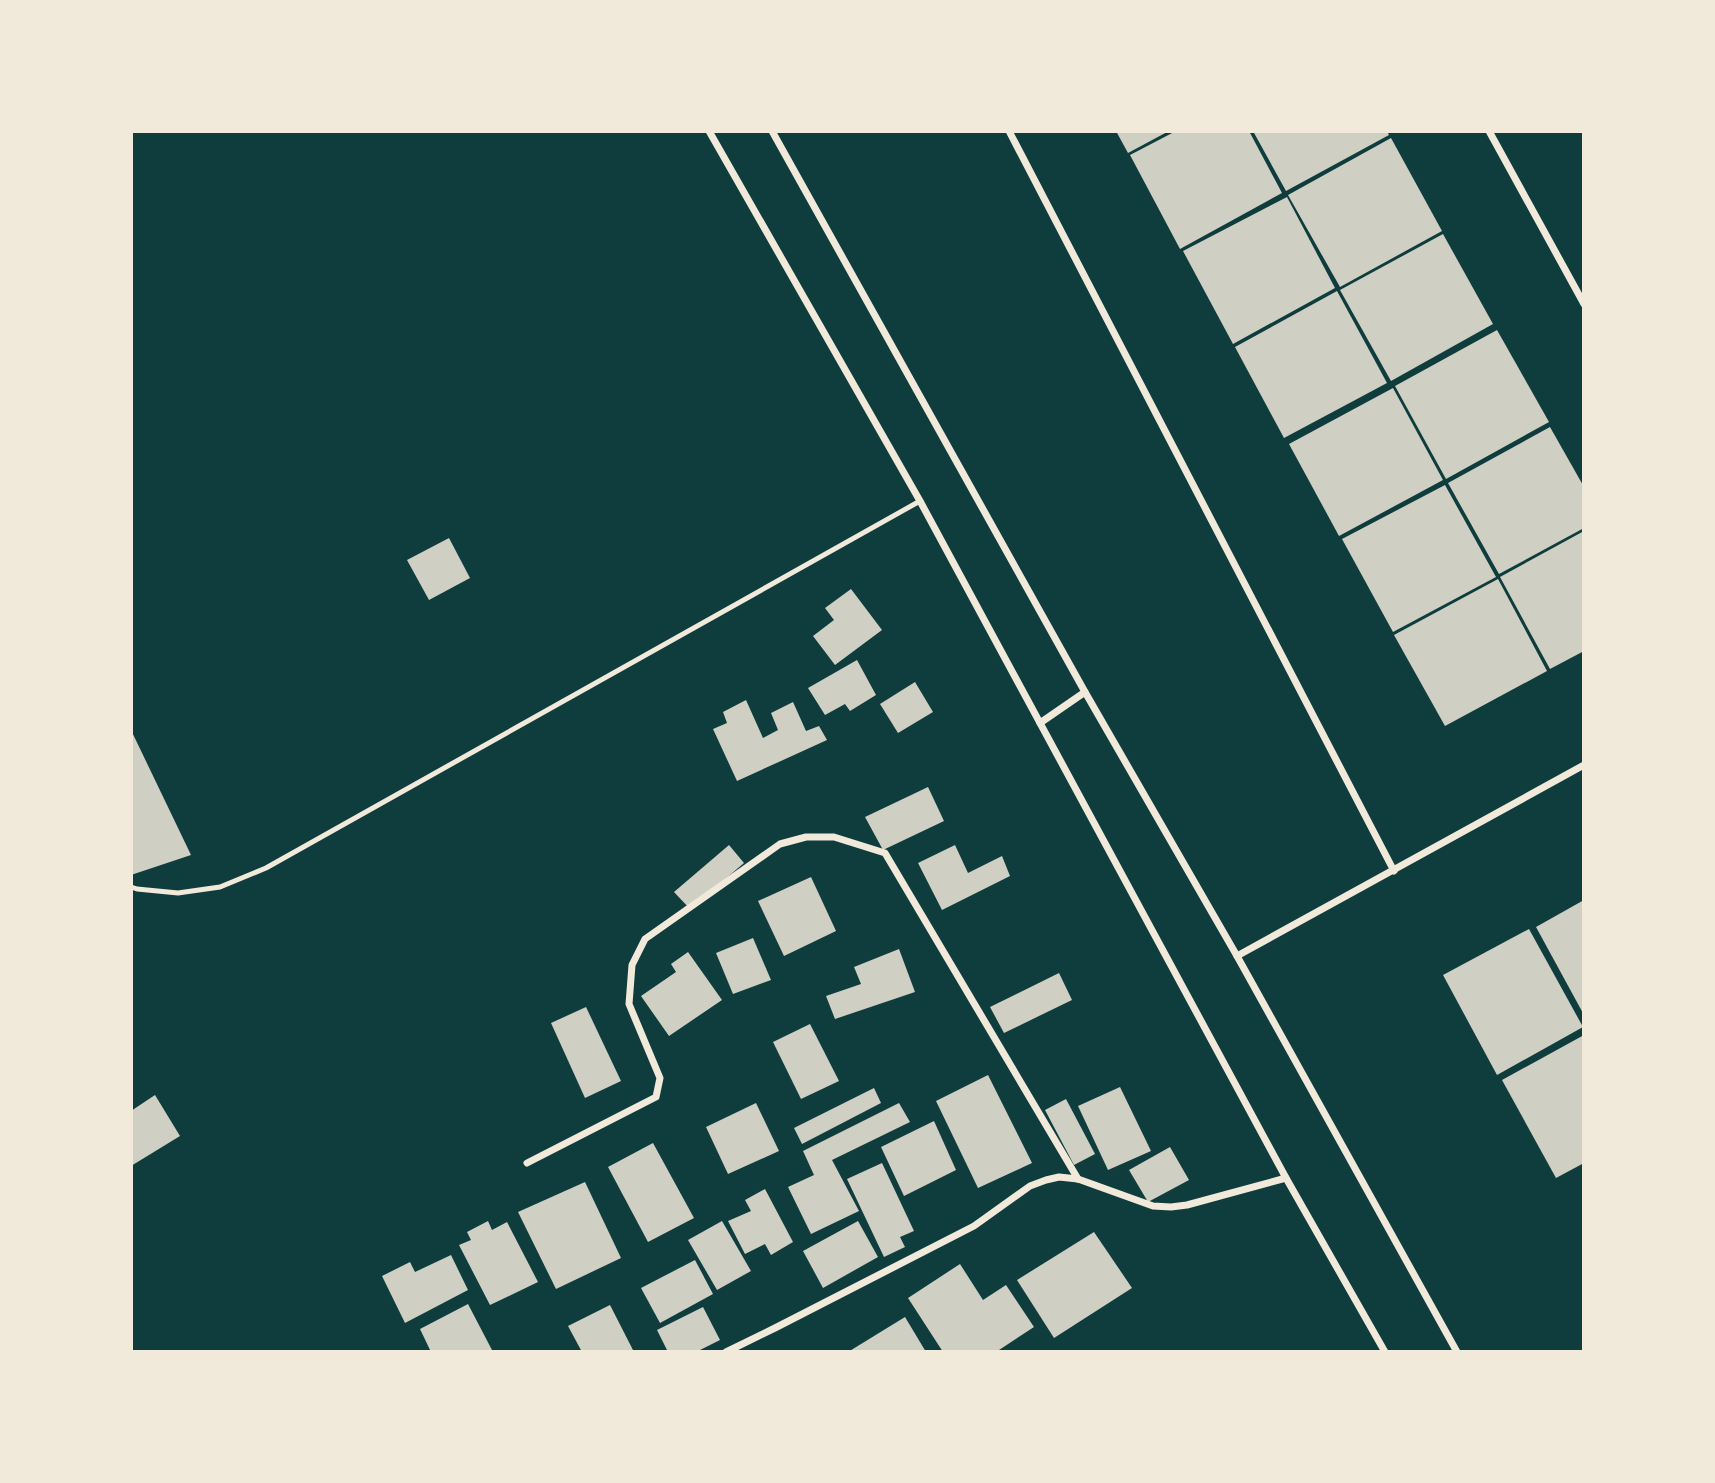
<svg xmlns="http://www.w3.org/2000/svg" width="1715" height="1483" viewBox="0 0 1715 1483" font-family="'Asap Condensed',sans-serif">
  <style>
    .building { fill: #cfcfc3 }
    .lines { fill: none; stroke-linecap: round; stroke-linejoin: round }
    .service { stroke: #f1e9da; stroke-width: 5 }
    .minor { stroke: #f1e9da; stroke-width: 7 }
  </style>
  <rect width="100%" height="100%" fill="#0f3d3e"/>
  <g class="building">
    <path d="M1116,131H1169L1128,153Z"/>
    <path d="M1176,131H1249L1282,193L1180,249L1130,155Z"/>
    <path d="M1253,131H1387L1389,135L1286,191Z"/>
    <path d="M1391,138L1442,231L1340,287L1288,195Z"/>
    <path d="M1287,197L1335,288L1233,344L1183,251Z"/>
    <path d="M1443,234L1493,324L1391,381L1340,290Z"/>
    <path d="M1337,291L1387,383L1284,438L1235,347Z"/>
    <path d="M1497,330L1549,422L1446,479L1395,386Z"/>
    <path d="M1393,388L1443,480L1339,536L1289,444Z"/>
    <path d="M1550,427L1584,487V528L1499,574L1448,483Z"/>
    <path d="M1445,485L1496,577L1393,632L1342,539Z"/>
    <path d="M1584,531V651L1550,669L1500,577Z"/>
    <path d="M449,538L470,578L429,600L407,560Z"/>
    <path d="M1498,579L1547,671L1445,726L1394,635Z"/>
    <path d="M851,589L882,630L835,665L813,636L834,620L825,608Z"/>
    <path d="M857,660L876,695L850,711L845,704L825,715L808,688Z"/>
    <path d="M915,682L933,712L898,733L880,704Z"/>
    <path d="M746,700L763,738L778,730L771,713L793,702L806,731L819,726L827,740L737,781L713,729L727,723L723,712Z"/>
    <path d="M131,730L191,855L131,875Z"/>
    <path d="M928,787L944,821L883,850L865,817Z"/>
    <path d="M729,845L744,863L690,909L674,892Z"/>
    <path d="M955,845L968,873L1002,856L1010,876L942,910L918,863Z"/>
    <path d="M811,877L836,931L784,956L758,901Z"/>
    <path d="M1584,900V1015L1536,927Z"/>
    <path d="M1529,929L1583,1027L1497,1075L1443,975Z"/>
    <path d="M753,938L771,980L733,994L716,953Z"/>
    <path d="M899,949L915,992L835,1019L826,996L861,984L854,967Z"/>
    <path d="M688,952L722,1000L669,1036L641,996L676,972L671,964Z"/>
    <path d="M1059,973L1072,1000L1004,1033L990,1007Z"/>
    <path d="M586,1007L621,1081L585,1098L551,1023Z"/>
    <path d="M810,1024L839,1081L801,1099L773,1042Z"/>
    <path d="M1584,1035V1163L1556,1178L1502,1080Z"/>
    <path d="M988,1075L1032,1163L978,1188L936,1101Z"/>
    <path d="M1120,1087L1151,1151L1108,1170L1078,1106Z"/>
    <path d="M874,1088L881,1103L802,1144L794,1128Z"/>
    <path d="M155,1095L180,1136L131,1166V1111Z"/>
    <path d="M1066,1099L1095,1154L1074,1165L1045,1110Z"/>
    <path d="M756,1103L779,1151L728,1174L706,1127Z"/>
    <path d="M899,1103L910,1122L832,1160L859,1211L811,1234L788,1187L814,1175L803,1151Z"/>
    <path d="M934,1121L956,1170L904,1196L881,1147Z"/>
    <path d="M653,1143L694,1218L648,1242L608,1167Z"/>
    <path d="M1170,1147L1189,1180L1148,1202L1129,1170Z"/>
    <path d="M882,1163L914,1231L900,1237L905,1247L884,1257L847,1179Z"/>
    <path d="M585,1182L621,1258L556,1289L518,1212Z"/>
    <path d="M765,1189L793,1242L771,1255L765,1244L745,1254L728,1221L751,1211L745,1200Z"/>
    <path d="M488,1221L492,1230L507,1222L538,1282L490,1305L459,1245L471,1240L467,1232Z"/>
    <path d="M722,1221L751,1271L717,1290L688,1240Z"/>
    <path d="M858,1221L878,1257L823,1288L803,1251Z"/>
    <path d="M1094,1232L1132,1288L1054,1338L1017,1280Z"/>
    <path d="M451,1255L468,1290L405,1323L382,1276L410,1262L415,1272Z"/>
    <path d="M695,1260L713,1294L660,1323L641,1288Z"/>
    <path d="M960,1264L983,1300L1006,1285L1034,1327L996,1352H943L908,1298Z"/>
    <path d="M468,1304L493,1352H431L420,1329Z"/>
    <path d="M610,1305L634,1352H582L568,1326Z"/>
    <path d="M703,1307L720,1340L696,1352H668L657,1330Z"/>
    <path d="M905,1317L926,1352H848Z"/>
  </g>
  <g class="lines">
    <path class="service" d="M131,887L137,889L178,893L220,887L266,868L920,501"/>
    <g class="minor">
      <path d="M709,131L920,501L1286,1178L1385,1352"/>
      <path d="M772,131L1085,692L1237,956L1457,1352"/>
      <path d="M1009,131L1394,871"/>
      <path d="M1489,131L1584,304"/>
      <path d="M1040,723L1085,692"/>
      <path d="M1237,956L1584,765"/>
      <path d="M527,1163L656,1097L660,1078L629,1004L632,965L645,939L780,844L806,837H834L885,853L1078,1179"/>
      <path d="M726,1352L775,1328L974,1226L1030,1186L1046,1180L1059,1177L1078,1179L1153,1206L1171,1207L1187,1205L1286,1178"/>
    </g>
  </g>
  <rect width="1715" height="1483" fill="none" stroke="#f1e9da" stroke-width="266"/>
</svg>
